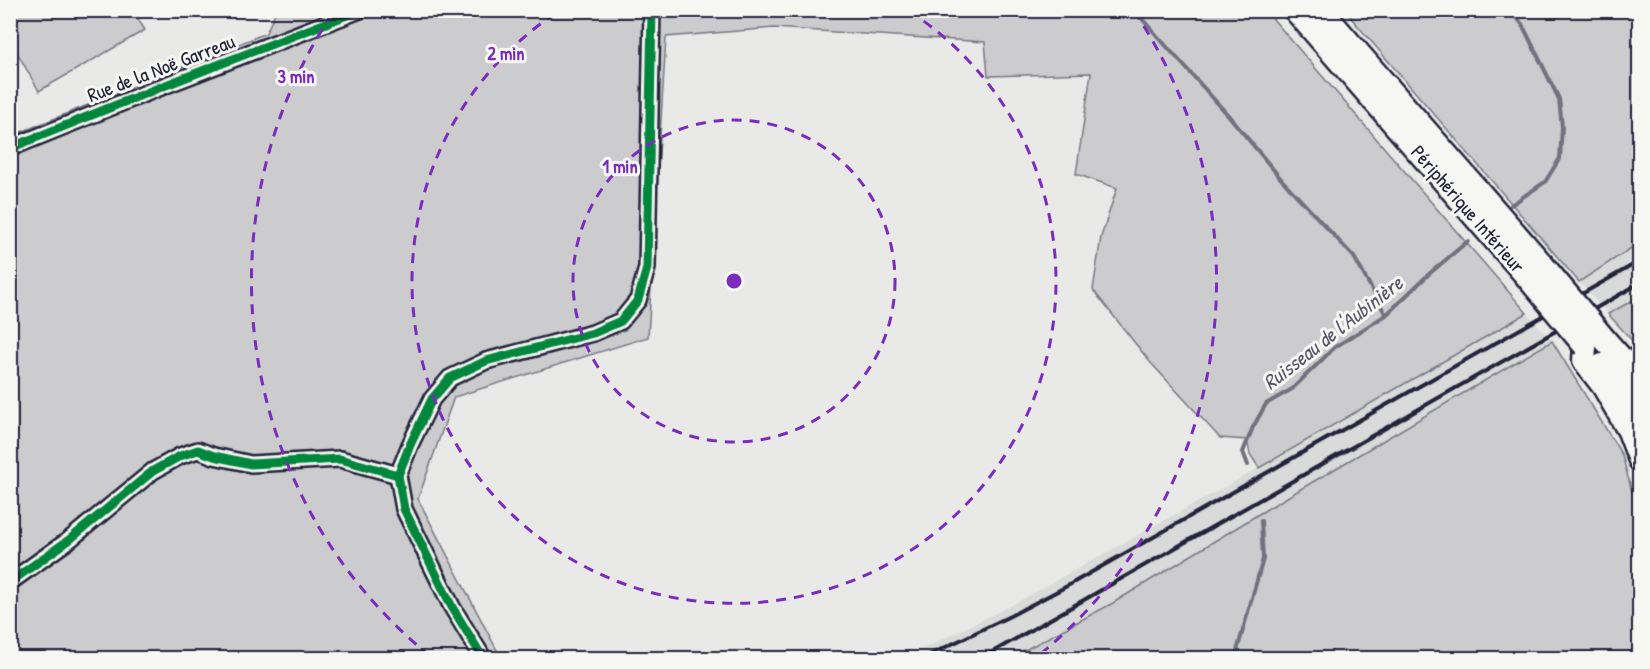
<svg xmlns="http://www.w3.org/2000/svg" width="1650" height="669" viewBox="0 0 1650 669" font-family="'Patrick Hand',sans-serif">
  <style>
    .built { fill: #dadada }
    .green { fill: #ccccce; stroke: #777784; stroke-width: 1.5 }
    .lines { fill: none; stroke-linecap: round; stroke-linejoin: round }
    .stream { stroke: #71717f; stroke-width: 4 }
    .minor-casing { stroke: #22223b; stroke-width: 20 }
    .highway-casing { stroke: #22223b; stroke-width: 27 }
    .minor { stroke: #f6f6f2; stroke-width: 15 }
    .highway { stroke: #f6f6f2; stroke-width: 22 }
    .rail { stroke: #22223b; stroke-width: 4 }
    .highway-bridge-casing { stroke: #22223b; stroke-width: 27; stroke-linecap: butt }
    .highway-bridge { stroke: #f6f6f2; stroke-width: 22 }
    .cycleway-casing { stroke: #f6f6f2; stroke-width: 13 }
    .cycleway { stroke: #00873e; stroke-width: 9 }
    .ring { fill: none; stroke: #7b2cbf; stroke-width: 3; stroke-dasharray: 10 8 }
    .labels { text-anchor: middle; stroke-width: 6; stroke-linejoin: round; paint-order: stroke }
    .street-label { font-size: 20px; fill: #22223b; stroke: #f6f6f2 }
    .water-label { font-size: 21px; font-style: italic; fill: #565668; stroke: #f6f6f2 }
    .centre { fill: #7b2cbf; stroke: #f6f6f2; stroke-width: 3 }
    .ring-label { font-size: 18px; text-anchor: middle; font-weight: bold; fill: #7b2cbf; stroke: #f6f6f2; stroke-width: 6; stroke-linejoin: round; paint-order: stroke }
  </style>
  <rect width="100%" height="100%" fill="#e9e9e7"/>
  <filter id="ink" filterUnits="userSpaceOnUse"><feTurbulence type="fractalNoise" baseFrequency=".0167" numOctaves="2"/><feDisplacementMap in="SourceGraphic" scale="12" xChannelSelector="R" yChannelSelector="G"/><feConvolveMatrix kernelMatrix="1 2 1 2 8 2 1 2 1" color-interpolation-filters="sRGB"/></filter>
  <g filter="url(#ink)">
    <g class="built">
      <path d="M1639,243V297L1608,314L1579,282Z"/>
      <path d="M1527,313L1552,341L1272,506L1113,603L1010,658H904L1010,606L1259,468Z"/>
    </g>
    <g class="green">
      <path d="M10,11H133L145,30L39,91L11,42Z"/>
      <path d="M273,11H1266L1527,313L1259,468L1250,454L1247,440L1220,438L1150,362L1093,290L1101,237L1117,188L1076,174L1091,73L988,76L985,42L774,28L666,37L648,337L454,397L418,499L501,658H11V136L266,33L275,13Z"/>
      <path d="M1345,11H1639V243L1579,282Z"/>
      <path d="M1639,297V348L1608,314Z"/>
      <path d="M1552,341L1622,455L1639,517V658H1010L1113,603L1272,506Z"/>
    </g>
    <g class="lines">
      <g class="stream">
        <path d="M1134,10L1229,116L1282,180L1354,257L1386,315"/>
        <path d="M1510,10L1522,24L1559,99L1562,127L1560,158L1545,182L1511,205"/>
        <path d="M1248,465L1243,452L1253,427L1266,404L1292,389L1335,347L1386,315L1429,274L1468,241"/>
        <path d="M1235,658L1263,559L1261,521"/>
      </g>
      <g class="minor-casing">
        <g id="minor">
          <path d="M10,148L166,85L360,10"/>
          <path d="M10,582L69,540L153,471L180,456L198,450L214,456L251,464L340,459L398,475"/>
          <path d="M483,658L452,607L404,509L398,475L410,445L432,399L450,378L486,361L593,333L621,321L638,300L647,268L652,10"/>
        </g>
      </g>
      <g class="highway-casing">
        <g id="highway">
          <path d="M1295,10L1523,272"/>
          <path d="M1321,10L1541,263"/>
          <path d="M1605,340L1640,379"/>
          <path d="M1585,346L1584,361L1604,387L1629,431L1640,460"/>
          <path d="M1602,365L1640,408"/>
        </g>
      </g>
      <use href="#minor" class="minor"/>
      <use href="#highway" class="highway"/>
      <g class="rail">
        <path d="M923,658L1010,616L1069,585L1640,261"/>
        <path d="M982,658L1640,283"/>
      </g>
      <g class="highway-bridge-casing">
        <g id="highway-bridge">
          <path d="M1541,263L1605,340"/>
          <path d="M1523,272L1585,346"/>
        </g>
      </g>
      <use href="#highway-bridge" class="highway-bridge"/>
      <g class="cycleway-casing">
        <g id="cycleway">
          <path d="M10,148L166,85L360,10"/>
          <path d="M10,582L69,540L153,471L180,456L198,450L214,456L251,464L340,459L398,475"/>
          <path d="M483,658L452,607L404,509L398,475L410,445L432,399L450,378L486,361L593,333L621,321L638,300L647,268L652,10"/>
        </g>
      </g>
      <use href="#cycleway" class="cycleway"/>
    </g>
  </g>
  <g class="ring">
    <circle cx="734" cy="281" r="161"/>
    <path d="M909 11A322 322 0 1 1 559 11"/>
    <path d="M430 656A483 483 0 0 1 334 11M1134 11A483 483 0 0 1 1038 656"/>
  </g>
  <g class="labels">
    <g class="street-label">
      <text transform="translate(161 68) rotate(-21)" y="7">Rue de la Noë Garreau</text>
      <text transform="translate(1468 209) rotate(49)" y="7">Périphérique Intérieur</text>
    </g>
    <g class="water-label">
      <text transform="translate(1333 333) rotate(-38)" y="7">Ruisseau de l'Aubinière</text>
    </g>
  </g>
  <circle cx="734" cy="281" r="9" class="centre"/>
  <g class="ring-label">
    <text x="506" y="60">2 min</text>
    <text x="296" y="83">3 min</text>
    <text x="620" y="173">1 min</text>
  </g>
  <rect width="1650" height="669" fill="none" stroke="#f6f6f2" stroke-width="36"/>
  <rect x="18" y="18" width="1614" height="633" fill="none" stroke="#22223b" stroke-width="2" filter="url(#ink)"/>
</svg>
